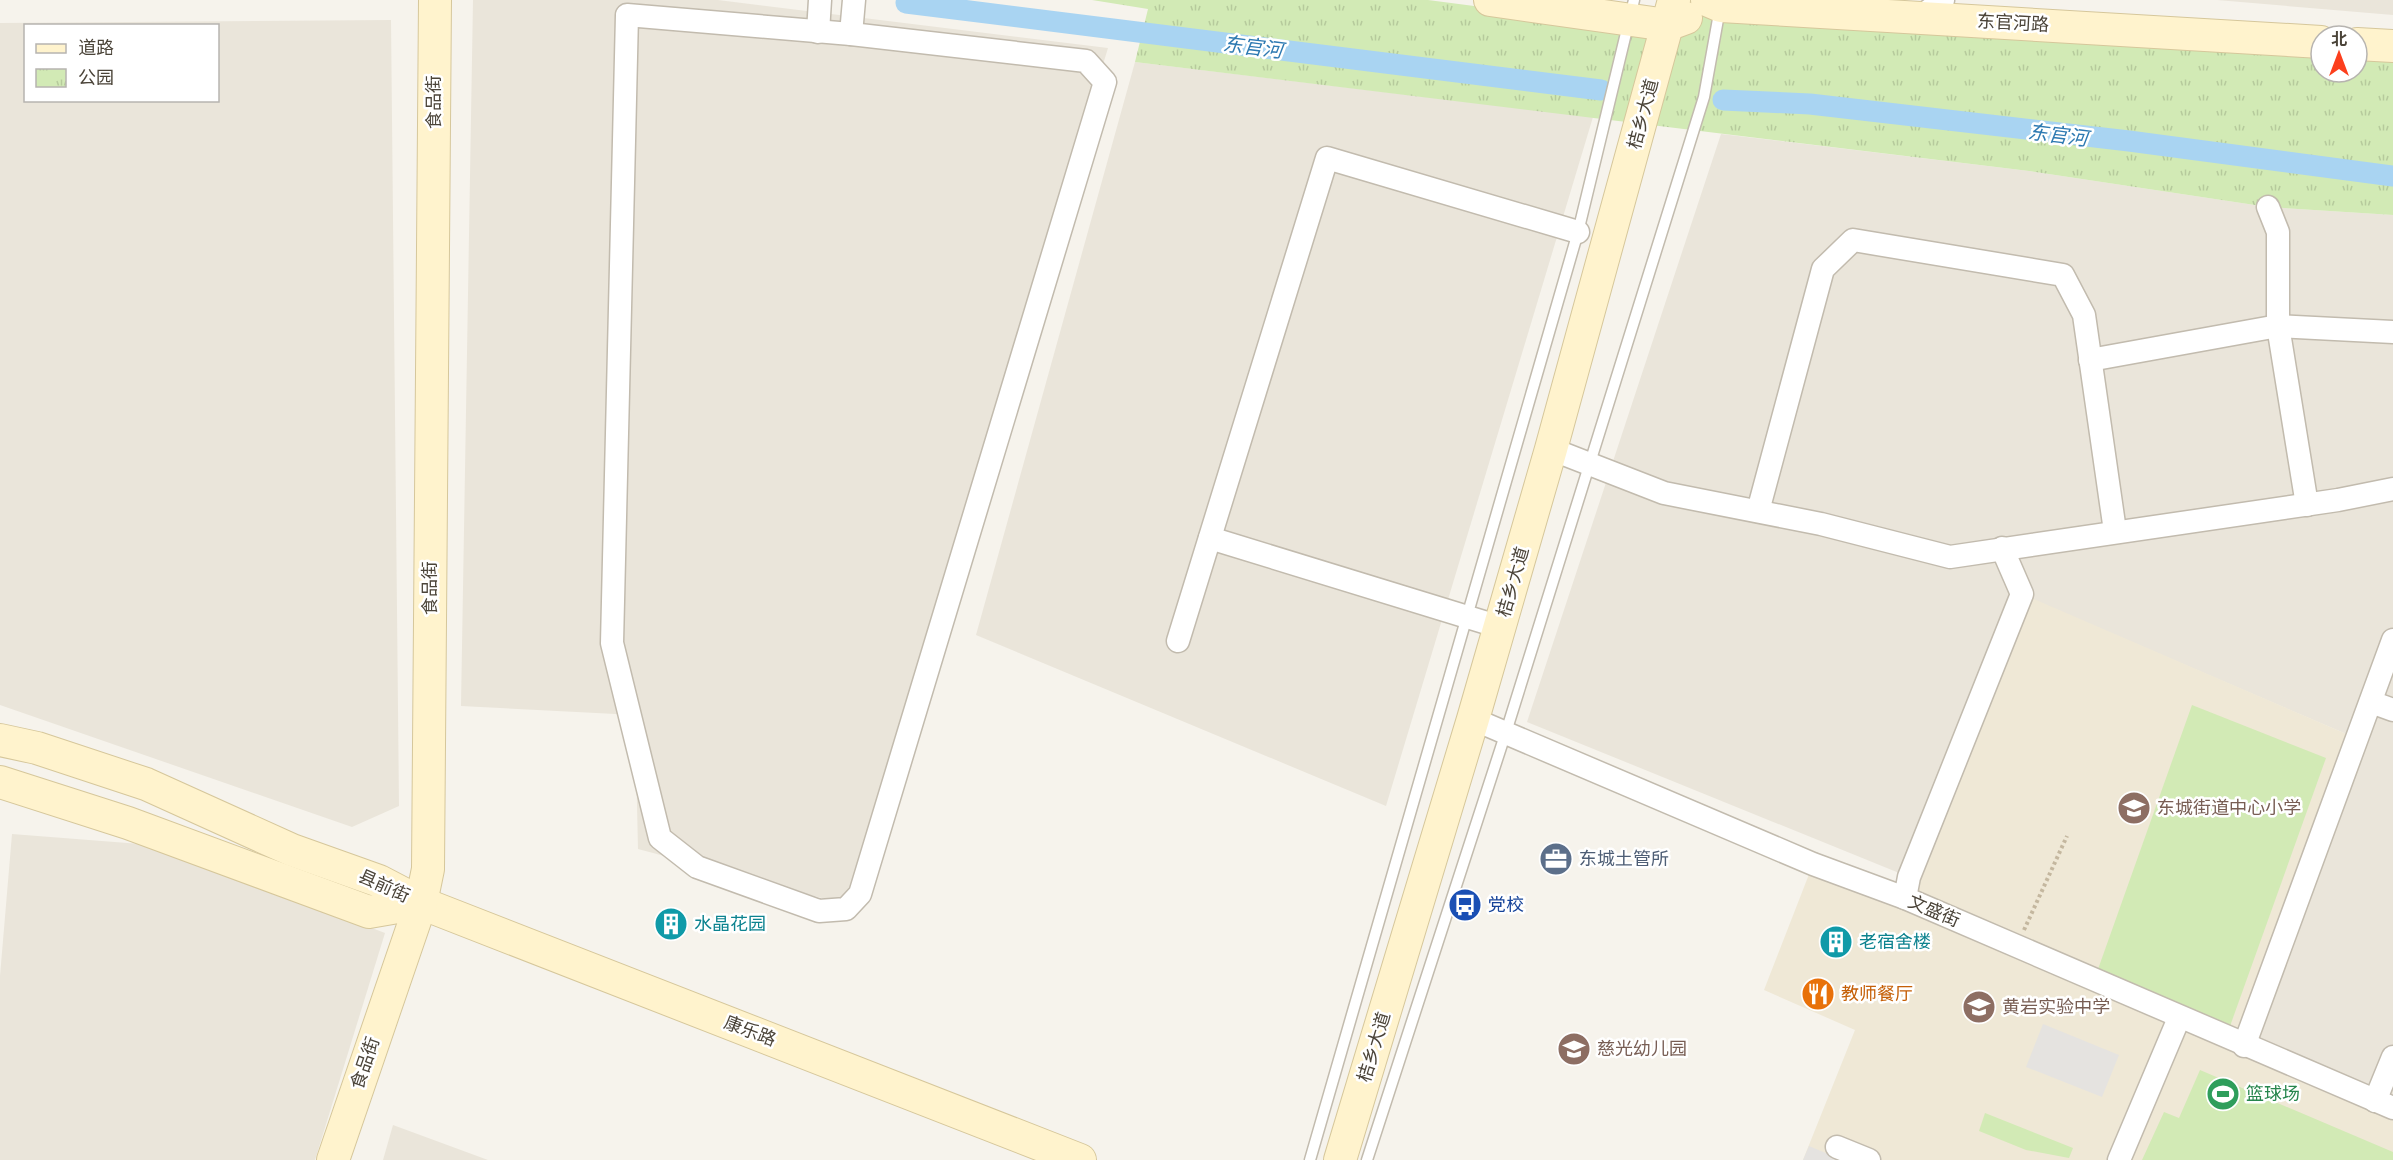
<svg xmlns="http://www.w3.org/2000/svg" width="2393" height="1160" viewBox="0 0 2393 1160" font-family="'Varela Round','Noto Sans SC',sans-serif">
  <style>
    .residential { fill: #eae5da; fill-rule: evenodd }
    .education { fill: #efe8d6 }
    .green { fill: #d2eab5 }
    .park { fill: url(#park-tufts) }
    .parking { fill: #e5e3e0 }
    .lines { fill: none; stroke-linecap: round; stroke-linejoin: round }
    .canal { stroke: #a9d4f2; stroke-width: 21 }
    .lane-casing { stroke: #c2bbae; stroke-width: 13 }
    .street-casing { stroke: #c2bbae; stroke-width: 25 }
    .secondary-casing { stroke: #d6c79b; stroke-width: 34 }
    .path { stroke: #c4b79f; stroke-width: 4; stroke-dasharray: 3 3; stroke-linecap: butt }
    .lane { stroke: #fff; stroke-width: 10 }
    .street { stroke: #fff; stroke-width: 22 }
    .secondary { stroke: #fff3cd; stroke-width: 32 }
    .labels { text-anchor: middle; stroke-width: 5; stroke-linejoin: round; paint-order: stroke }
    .street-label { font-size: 18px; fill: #4b4439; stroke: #fff }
    .education-label { font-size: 18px; fill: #785e54; stroke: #fff; text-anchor: start }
    .service-label { font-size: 18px; fill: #4e5e75; stroke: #fff; text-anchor: start }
    .transit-label { font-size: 18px; fill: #164399; stroke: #fff; text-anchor: start }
    .culture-label { font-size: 18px; fill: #0d838f; stroke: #fff; text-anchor: start }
    .food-label { font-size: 18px; fill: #c56008; stroke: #fff; text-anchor: start }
    .leisure-label { font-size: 18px; fill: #27864d; stroke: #fff; text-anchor: start }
    .water-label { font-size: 20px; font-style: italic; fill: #2e7ab2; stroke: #fff }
  </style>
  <defs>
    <pattern id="park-tufts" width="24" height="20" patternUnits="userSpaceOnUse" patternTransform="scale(1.5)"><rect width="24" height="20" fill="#d2eab5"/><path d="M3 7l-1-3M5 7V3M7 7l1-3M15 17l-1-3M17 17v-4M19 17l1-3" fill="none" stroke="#b6ca9c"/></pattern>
  </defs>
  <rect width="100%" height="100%" fill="#f6f3ec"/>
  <g class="residential">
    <path d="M473,0H718L1108,48L848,905L638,849L635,715L461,706Z"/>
    <path d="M2217,0H2393V15Z"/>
    <path d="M391,20L399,806L352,827L0,705V23ZM26,26H218V100H26Z"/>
    <path d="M1135,62L1593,117L1386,806L976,635Z"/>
    <path d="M1721,134L2029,171L2268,207L2393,215V1108L2244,1046L2358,739L2022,595L1909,877L1527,722Z"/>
    <path d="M12,834L153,845L385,933L315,1160H0V976Z"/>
    <path d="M393,1125L488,1160H383Z"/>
  </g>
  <path class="education" d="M2022,594L2358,739L2244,1046L2393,1108V1160H1803L1855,1030L1764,990L1813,864L1905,898Z"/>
  <g class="green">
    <path d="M2192,705L2326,758L2229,1029L2097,972Z"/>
    <path d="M2200,1070L2393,1152V1160H2142L2164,1112L2179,1118Z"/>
    <path d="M1985,1113L2073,1148L2069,1158L2026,1150L1979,1131Z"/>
  </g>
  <path class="park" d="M1092,0H1428L1605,23L1721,6L2321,42V72H2357V44L2393,46V215L2268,207L2029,171L1135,62L1148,9Z"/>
  <g class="parking">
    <path d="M2043,1024L2119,1055L2102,1097L2026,1067Z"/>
    <path d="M1809,1146L1842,1160H1803Z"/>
  </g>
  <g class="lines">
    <g class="canal">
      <path d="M906,3L1601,90"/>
      <path d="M1723,100L1810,104L2129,141L2393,176"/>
    </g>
    <g class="lane-casing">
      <g id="lane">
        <path d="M1310,1160L1578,232L1634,0"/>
        <path d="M1367,1160L1506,732L1704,97L1720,8"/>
      </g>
    </g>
    <g class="street-casing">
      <g id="street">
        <path d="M627,15L851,34L1086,61L1105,82L860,894L846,909L819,911L697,867L660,838L612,643Z"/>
        <path d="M1920,17L1943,0"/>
        <path d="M818,32L820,0"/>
        <path d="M851,34L854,0"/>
        <path d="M2268,207L2278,232V326L2307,505"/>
        <path d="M2090,360L2278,326L2393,332"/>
        <path d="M1551,449L1664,493L1821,524L1950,557L2338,500L2393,489"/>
        <path d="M1758,511L1823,269L1853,240L2063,275L2084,315L2115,531"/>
        <path d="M1210,538L1500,627"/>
        <path d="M1178,641L1327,158L1578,232"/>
        <path d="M2371,702L2393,710"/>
        <path d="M1473,719L1813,864L1905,898L2393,1108"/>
        <path d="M1905,898L1909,877L2022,594L2002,548"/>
        <path d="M2244,1046L2393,640"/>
        <path d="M2375,1101L2393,1057"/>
        <path d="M1837,1147L1869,1160"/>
        <path d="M2119,1160L2179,1018"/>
      </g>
    </g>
    <g class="secondary-casing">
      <g id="secondary">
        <path d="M1490,0L1667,25L1686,18"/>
        <path d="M1707,0L1721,6L2321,42"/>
        <path d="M2357,44L2393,46"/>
        <path d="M0,740L37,748L146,784L292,850L379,881L421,903L1080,1160"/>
        <path d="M0,782L128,823L369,912L421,903"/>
        <path d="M333,1160L421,903L428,869L435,0"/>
        <path d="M1340,1160L1473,719L1551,449L1674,0"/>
      </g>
    </g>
    <path class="path" d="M2024,930L2067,836"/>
    <use href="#lane" class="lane"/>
    <use href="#street" class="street"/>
    <use href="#secondary" class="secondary"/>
  </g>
  <defs>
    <g id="school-disc" transform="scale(1.725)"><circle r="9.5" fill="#8d6e63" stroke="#fff"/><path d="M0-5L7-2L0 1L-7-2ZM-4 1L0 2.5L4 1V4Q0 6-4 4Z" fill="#fff"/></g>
    <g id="office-disc" transform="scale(1.725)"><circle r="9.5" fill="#5c6f8a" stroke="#fff"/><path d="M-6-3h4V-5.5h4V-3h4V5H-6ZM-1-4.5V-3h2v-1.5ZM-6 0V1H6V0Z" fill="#fff"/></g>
    <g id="bus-disc" transform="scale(1.725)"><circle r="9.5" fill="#1a4fb4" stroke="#fff"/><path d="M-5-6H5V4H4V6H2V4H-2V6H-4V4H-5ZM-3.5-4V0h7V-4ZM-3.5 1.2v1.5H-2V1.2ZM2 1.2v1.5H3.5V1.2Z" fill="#fff"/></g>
    <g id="building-disc" transform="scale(1.725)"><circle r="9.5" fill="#0f9aa8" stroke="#fff"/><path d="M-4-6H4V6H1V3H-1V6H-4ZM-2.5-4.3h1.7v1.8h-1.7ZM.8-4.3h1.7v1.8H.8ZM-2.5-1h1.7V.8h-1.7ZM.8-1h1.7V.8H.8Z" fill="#fff"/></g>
    <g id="restaurant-disc" transform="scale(1.725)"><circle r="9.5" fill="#e8710a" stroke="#fff"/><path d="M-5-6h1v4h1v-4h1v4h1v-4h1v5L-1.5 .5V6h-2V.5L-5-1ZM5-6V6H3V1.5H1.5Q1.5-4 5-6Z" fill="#fff"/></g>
    <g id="stadium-disc" transform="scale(1.725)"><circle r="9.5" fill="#2e9e5b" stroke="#fff"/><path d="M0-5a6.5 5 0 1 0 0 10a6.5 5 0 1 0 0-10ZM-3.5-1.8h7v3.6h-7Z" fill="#fff"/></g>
  </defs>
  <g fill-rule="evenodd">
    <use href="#school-disc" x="2134" y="808"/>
    <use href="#office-disc" x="1556" y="859"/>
    <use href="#bus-disc" x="1465" y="905"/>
    <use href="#building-disc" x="671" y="924"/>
    <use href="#building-disc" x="1836" y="942"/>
    <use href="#restaurant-disc" x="1818" y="994"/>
    <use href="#school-disc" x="1979" y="1007"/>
    <use href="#school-disc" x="1574" y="1049"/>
    <use href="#stadium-disc" x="2223" y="1094"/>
  </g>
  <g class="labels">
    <g class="street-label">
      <text transform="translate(2013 23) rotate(3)" y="6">东官河路</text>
      <text transform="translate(434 102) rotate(-90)" y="6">食品街</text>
      <text transform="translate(1643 114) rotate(-75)" y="6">桔乡大道</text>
      <text transform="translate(1513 582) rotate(-74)" y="6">桔乡大道</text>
      <text transform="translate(430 588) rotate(-90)" y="6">食品街</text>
      <text transform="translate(384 886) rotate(24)" y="6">县前街</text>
      <text transform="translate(1934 911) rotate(23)" y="6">文盛街</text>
      <text transform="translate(750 1031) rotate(21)" y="6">康乐路</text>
      <text transform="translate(1374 1047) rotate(-73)" y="6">桔乡大道</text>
      <text transform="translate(365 1063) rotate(-71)" y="6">食品街</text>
    </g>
    <g class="education-label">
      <text x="2157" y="814">东城街道中心小学</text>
      <text x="2002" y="1013">黄岩实验中学</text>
      <text x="1597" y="1055">慈光幼儿园</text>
    </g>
    <g class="service-label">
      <text x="1579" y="865">东城土管所</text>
    </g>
    <g class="transit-label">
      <text x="1488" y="911">党校</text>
    </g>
    <g class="culture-label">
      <text x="694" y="930">水晶花园</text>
      <text x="1859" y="948">老宿舍楼</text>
    </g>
    <g class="food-label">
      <text x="1841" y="1000">教师餐厅</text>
    </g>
    <g class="leisure-label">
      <text x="2246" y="1100">篮球场</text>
    </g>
    <g class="water-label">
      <text transform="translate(1253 47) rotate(7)" y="7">东官河</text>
      <text transform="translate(2058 135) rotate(7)" y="7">东官河</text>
    </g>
  </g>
  <rect x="24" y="24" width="195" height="78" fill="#ffffff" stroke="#b7b4b0" stroke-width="1.5"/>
  <rect x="36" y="44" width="30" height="9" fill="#fff3cd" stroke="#b7b4b0" stroke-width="1.5"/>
  <text x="78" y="54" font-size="18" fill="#4b4439">道路</text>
  <rect x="36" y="69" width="30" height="18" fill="url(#park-tufts)" stroke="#b7b4b0" stroke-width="1.5"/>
  <text x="78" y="84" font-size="18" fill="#4b4439">公园</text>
  <g transform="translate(2339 54)"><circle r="28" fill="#ffffff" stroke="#b7b4b0" stroke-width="1.5"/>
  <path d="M0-4.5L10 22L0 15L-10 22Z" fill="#fc3f1d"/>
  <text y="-9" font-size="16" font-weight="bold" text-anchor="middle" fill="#4b4439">北</text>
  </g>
</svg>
